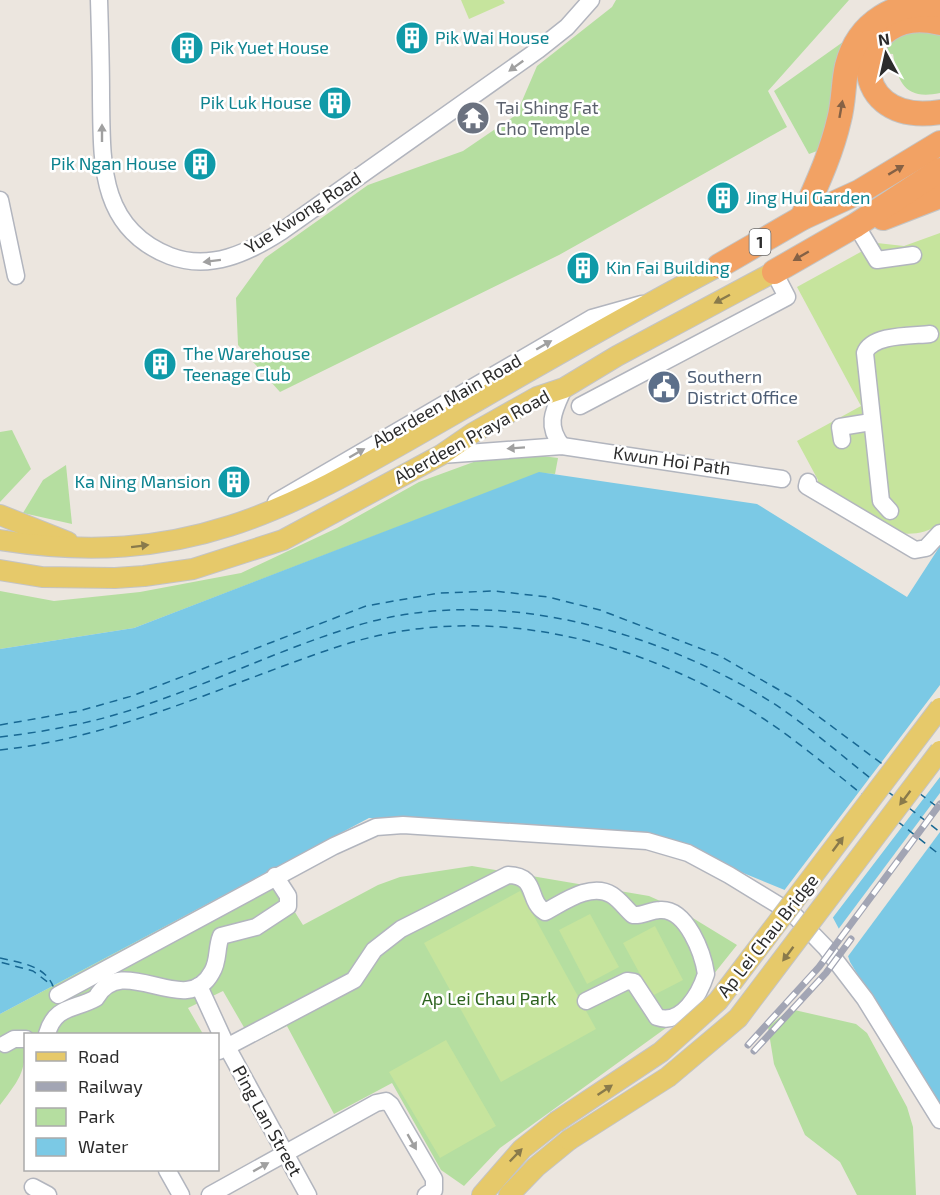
<svg xmlns="http://www.w3.org/2000/svg" width="940" height="1195" viewBox="0 0 940 1195" font-family="'Exo 2',sans-serif">
  <style>
    .green { fill: #b5dea0 }
    .pitch { fill: #c6e49d }
    .water { fill: #7bc9e5 }
    .pier { fill: #ece6df }
    .lines { fill: none; stroke-linecap: round; stroke-linejoin: round }
    .ferry { stroke: #186893; stroke-width: 1.5; stroke-dasharray: 8 6; stroke-linecap: butt }
    .minor-casing { stroke: #b2b5be; stroke-width: 19 }
    .major-casing { stroke: #c4c4c4; stroke-width: 22 }
    .highway-casing { stroke: #c4c4c4; stroke-width: 26 }
    .minor { stroke: #fff; stroke-width: 16 }
    .major { stroke: #e6c96a; stroke-width: 20 }
    .highway { stroke: #f2a264; stroke-width: 24 }
    .rail-casing { stroke: #a2a5b4; stroke-width: 7 }
    .rail { stroke: #fff; stroke-width: 4.5; stroke-dasharray: 14; stroke-linecap: butt }
    .major-bridge-casing { stroke: #c4c4c4; stroke-width: 22; stroke-linecap: butt }
    .major-bridge { stroke: #e6c96a; stroke-width: 20 }
    .oneway { fill: #a0a0a0 }
    .oneway2 { fill: #856145 }
    .oneway3 { fill: #897a4b }
    .labels { text-anchor: middle; stroke-width: 5; stroke-linejoin: round; paint-order: stroke }
    .shield { fill: #fff; stroke: #6b6b6b; stroke-width: 1.5 }
    .shield-label { font-size: 16px; font-weight: bold; fill: #2c2c2c }
    .culture-label { font-size: 18px; fill: #0d838f; stroke: #fff; text-anchor: start }
    .worship-label { font-size: 18px; fill: #5b616d; stroke: #fff; text-anchor: start }
    .street-label { font-size: 18px; fill: #2c2c2c; stroke: #fff }
    .service-label { font-size: 18px; fill: #4e5e75; stroke: #fff; text-anchor: start }
    .park-label { font-size: 18px; fill: #2e6420; stroke: #fff }
  </style>
  <rect width="100%" height="100%" fill="#ece6df"/>
  <g class="green">
    <path d="M616,0H849L768,91L787,127L559,255L280,392L238,345L236,298L265,258L368,185L463,151L516,115L537,66L612,7Z"/>
    <path d="M940,0V93C906,100 898,84 893,54L841,50L834,69L825,148L809,154L774,91L864,27Z"/>
    <path d="M12,430L31,469L0,502V432Z"/>
    <path d="M519,453L558,458L555,474L539,473L134,628L0,649V591L54,601L140,592L241,573L337,528L419,482L490,456Z"/>
    <path d="M66,465L72,524L23,513L43,480Z"/>
    <path d="M472,866L649,896L678,909L737,945L677,1020L500,1148L464,1186L441,1170L392,1083L334,1114L287,1026L253,1043L223,991L188,1008L203,1034H26C25,1072 23,1075 0,1105V1014L269,871L303,925L378,885L400,877Z"/>
    <path d="M790,1009L856,1024L867,1033L907,1107L913,1127L916,1195H857L840,1162L805,1135L774,1064L768,1027Z"/>
  </g>
  <g class="pitch">
    <path d="M461,0H503L505,3L469,19Z"/>
    <path d="M940,233V524C927,533 913,535 898,533L816,486L818,480L797,441L861,406L797,287L877,243L904,246Z"/>
    <path d="M520,891L596,1029L501,1082L424,943Z"/>
    <path d="M590,914L619,967L587,984L559,930Z"/>
    <path d="M655,926L683,980L652,996L623,943Z"/>
    <path d="M446,1040L496,1126L440,1158L389,1072Z"/>
  </g>
  <path class="water" d="M539,472L757,504L907,597L940,546V1111L850,962L839,929L831,914L792,893L658,838L369,818L0,1014V649L134,628Z"/>
  <g class="pier">
    <path d="M940,685V777L831,920L829,916L783,892Z"/>
    <path d="M940,793V832L846,959L837,931Z"/>
  </g>
  <g class="lines">
    <g class="ferry">
      <path d="M0,725L79,711L132,696L366,606L439,593L494,591L548,597L600,610L720,656L795,699L885,766"/>
      <path d="M0,737C51,731 103,721 151,703C221,679 288,646 359,625C495,584 656,630 773,703C808,726 841,755 874,781"/>
      <path d="M0,750C119,737 226,684 337,647C474,601 621,634 743,706C786,731 824,764 863,795"/>
      <path d="M887,791L895,797"/>
      <path d="M919,793L940,809"/>
      <path d="M909,808L940,832"/>
      <path d="M897,821L940,855"/>
      <path d="M0,958C21,963 44,965 53,986L33,971L0,962"/>
    </g>
    <g class="minor-casing">
      <g id="minor">
        <path d="M99,0C100,32 101,64 101,96C102,161 98,228 170,256C210,271 248,253 282,231L538,50L567,27L591,0"/>
        <path d="M0,200L16,276"/>
        <path d="M856,225L877,260L913,255"/>
        <path d="M580,406L787,297L774,272"/>
        <path d="M842,440L840,427L871,422"/>
        <path d="M562,446C545,425 554,410 564,388"/>
        <path d="M441,455L562,446L782,479"/>
        <path d="M808,482L807,486L915,550L926,548L940,533"/>
        <path d="M276,502L592,318L642,304"/>
        <path d="M890,511L881,501L865,353C872,334 912,336 930,334"/>
        <path d="M199,986L227,1047L308,1195"/>
        <path d="M58,995L334,846L376,827L403,825L647,841L688,853L729,875L793,914L826,948L865,999L940,1120"/>
        <path d="M47,1034C55,1005 75,1010 96,998C123,950 186,1021 212,972C219,961 216,948 221,936L256,927L288,906V896L275,876"/>
        <path d="M5,1044L14,1039H26"/>
        <path d="M219,1051L354,980L374,950L401,929L508,875C539,876 526,900 545,912C564,902 591,882 612,895C620,900 626,909 633,915C642,916 651,910 660,910C687,908 703,954 706,974C700,993 682,1026 657,1017L634,982L627,981L586,1001"/>
        <path d="M167,1170L181,1195"/>
        <path d="M33,1187L48,1195"/>
        <path d="M210,1195L376,1103L386,1101L391,1105L434,1179V1190L426,1195"/>
      </g>
    </g>
    <g class="major-casing">
      <g id="major">
        <path d="M0,515L68,542"/>
        <path d="M0,540C194,571 297,504 458,412C545,362 631,312 719,266"/>
        <path d="M0,570L42,577L115,578L144,576L193,569L283,540L441,455L473,433L537,397L564,388L617,356L774,272"/>
        <path d="M482,1195L522,1149L556,1122"/>
        <path d="M509,1195L536,1167L569,1140"/>
      </g>
    </g>
    <g class="highway-casing">
      <g id="highway">
        <path d="M940,23C852,0 838,128 940,112"/>
        <path d="M802,218C816,186 831,155 839,120C844,102 843,83 847,66C858,22 896,0 940,5"/>
        <path d="M883,218L940,196"/>
        <path d="M719,266L802,218L859,192L940,143"/>
        <path d="M774,272L856,225L940,170"/>
      </g>
    </g>
    <use href="#minor" class="minor"/>
    <use href="#major" class="major"/>
    <use href="#highway" class="highway"/>
    <g class="rail-casing">
      <g id="rail">
        <path d="M748,1045L819,967L940,804"/>
        <path d="M754,1051L826,973L851,939"/>
      </g>
    </g>
    <use href="#rail" class="rail"/>
    <g class="major-bridge-casing">
      <g id="major-bridge">
        <path d="M556,1122L661,1052L718,1001L940,708"/>
        <path d="M569,1140L668,1077L738,1018L940,751"/>
      </g>
    </g>
    <use href="#major-bridge" class="major-bridge"/>
  </g>
  <defs><path id="oneway-solid" d="M-6-.8H1V-3.2L6.5 0L1 3.2V.8H-6Z" transform="scale(1.5)"/></defs>
  <g class="oneway">
    <use href="#oneway-solid" transform="translate(516 66) rotate(144)"/>
    <use href="#oneway-solid" transform="translate(102 133) rotate(-90)"/>
    <use href="#oneway-solid" transform="translate(212 261) rotate(173)"/>
    <use href="#oneway-solid" transform="translate(544 345) rotate(-30)"/>
    <use href="#oneway-solid" transform="translate(516 448) rotate(176)"/>
    <use href="#oneway-solid" transform="translate(357 453) rotate(-30)"/>
    <use href="#oneway-solid" transform="translate(412 1142) rotate(60)"/>
    <use href="#oneway-solid" transform="translate(261 1167) rotate(-29)"/>
  </g>
  <g class="oneway2">
    <use href="#oneway-solid" transform="translate(841 109) rotate(-80)"/>
    <use href="#oneway-solid" transform="translate(896 170) rotate(-31)"/>
    <use href="#oneway-solid" transform="translate(801 256) rotate(150)"/>
  </g>
  <g class="oneway3">
    <use href="#oneway-solid" transform="translate(722 299) rotate(152)"/>
    <use href="#oneway-solid" transform="translate(140 546) rotate(-7)"/>
    <use href="#oneway-solid" transform="translate(905 798) rotate(127)"/>
    <use href="#oneway-solid" transform="translate(838 844) rotate(-53)"/>
    <use href="#oneway-solid" transform="translate(788 954) rotate(127)"/>
    <use href="#oneway-solid" transform="translate(605 1090) rotate(-34)"/>
    <use href="#oneway-solid" transform="translate(516 1155) rotate(-46)"/>
  </g>
  <defs>
    <g id="building-disc" transform="scale(1.725)"><circle r="9.5" fill="#0f9aa8" stroke="#fff"/><path d="M-4-6H4V6H1V3H-1V6H-4ZM-2.5-4.3h1.7v1.8h-1.7ZM.8-4.3h1.7v1.8H.8ZM-2.5-1h1.7V.8h-1.7ZM.8-1h1.7V.8H.8Z" fill="#fff"/></g>
    <g id="temple-disc" transform="scale(1.725)"><circle r="9.5" fill="#6b7280" stroke="#fff"/><path d="M0-6L5-2H3V0L6.5 2.5H4V6H1.5V3h-3V6H-4V2.5H-6.5L-3 0V-2H-5Z" fill="#fff"/></g>
    <g id="civic-disc" transform="scale(1.725)"><circle r="9.5" fill="#5c6f8a" stroke="#fff"/><path d="M-.6-6.5H3V-4.5H.6V-3L4-1V1h2V6H-6V1h2V-1L-.6-3ZM-1.2 2.5V6h2.4V2.5Z" fill="#fff"/></g>
  </defs>
  <g fill-rule="evenodd">
    <use href="#building-disc" x="412" y="38"/>
    <use href="#building-disc" x="187" y="48"/>
    <use href="#building-disc" x="335" y="103"/>
    <use href="#temple-disc" x="473" y="118"/>
    <use href="#building-disc" x="200" y="164"/>
    <use href="#building-disc" x="723" y="198"/>
    <use href="#building-disc" x="583" y="268"/>
    <use href="#building-disc" x="160" y="364"/>
    <use href="#civic-disc" x="664" y="387"/>
    <use href="#building-disc" x="234" y="482"/>
  </g>
  <g class="labels">
    <rect class="shield" x="749.5" y="229" width="21" height="26" rx="4.5"/>
    <g class="shield-label">
      <text x="760" y="248">1</text>
    </g>
    <g class="culture-label">
      <text x="435" y="44">Pik Wai House</text>
      <text x="210" y="54">Pik Yuet House</text>
      <text x="312" y="109" text-anchor="end">Pik Luk House</text>
      <text x="177" y="170" text-anchor="end">Pik Ngan House</text>
      <text x="746" y="204">Jing Hui Garden</text>
      <text x="606" y="274">Kin Fai Building</text>
      <text x="183" y="360">The Warehouse<tspan x="183" dy="21">Teenage Club</tspan></text>
      <text x="211" y="488" text-anchor="end">Ka Ning Mansion</text>
    </g>
    <g class="worship-label">
      <text x="496" y="114">Tai Shing Fat<tspan x="496" dy="21">Cho Temple</tspan></text>
    </g>
    <g class="street-label">
      <text transform="translate(303 213) rotate(-33)" y="6">Yue Kwong Road</text>
      <text transform="translate(447 401) rotate(-30)" y="6">Aberdeen Main Road</text>
      <text transform="translate(472 437) rotate(-29)" y="6">Aberdeen Praya Road</text>
      <text transform="translate(672 461) rotate(8)" y="6">Kwun Hoi Path</text>
      <text transform="translate(768 936) rotate(-52)" y="6">Ap Lei Chau Bridge</text>
      <text transform="translate(267 1121) rotate(61)" y="6">Ping Lan Street</text>
    </g>
    <g class="service-label">
      <text x="687" y="383">Southern<tspan x="687" dy="21">District Office</tspan></text>
    </g>
    <g class="park-label">
      <text x="489" y="1005">Ap Lei Chau Park</text>
    </g>
  </g>
  <rect x="24" y="1033" width="195" height="138" fill="#ffffff" stroke="#ababab" stroke-width="1.5"/>
  <rect x="36" y="1052" width="30" height="9" fill="#e6c96a" stroke="#ababab" stroke-width="1.5"/>
  <text x="78" y="1063" font-size="18" fill="#2c2c2c">Road</text>
  <rect x="36" y="1082" width="30" height="9" fill="#a2a5b4" stroke="#ababab" stroke-width="1.5"/>
  <text x="78" y="1093" font-size="18" fill="#2c2c2c">Railway</text>
  <rect x="36" y="1108" width="30" height="18" fill="#b5dea0" stroke="#ababab" stroke-width="1.5"/>
  <text x="78" y="1123" font-size="18" fill="#2c2c2c">Park</text>
  <rect x="36" y="1138" width="30" height="18" fill="#7bc9e5" stroke="#ababab" stroke-width="1.5"/>
  <text x="78" y="1153" font-size="18" fill="#2c2c2c">Water</text>
  <g transform="translate(886 54) rotate(352)" stroke="#ffffff" stroke-width="4.5" paint-order="stroke">
  <path d="M0-4.5L10 22L0 15L-10 22Z" fill="#2c2c2c"/>
  <text y="-9" font-size="16" font-weight="bold" text-anchor="middle" fill="#2c2c2c">N</text>
  </g>
</svg>
